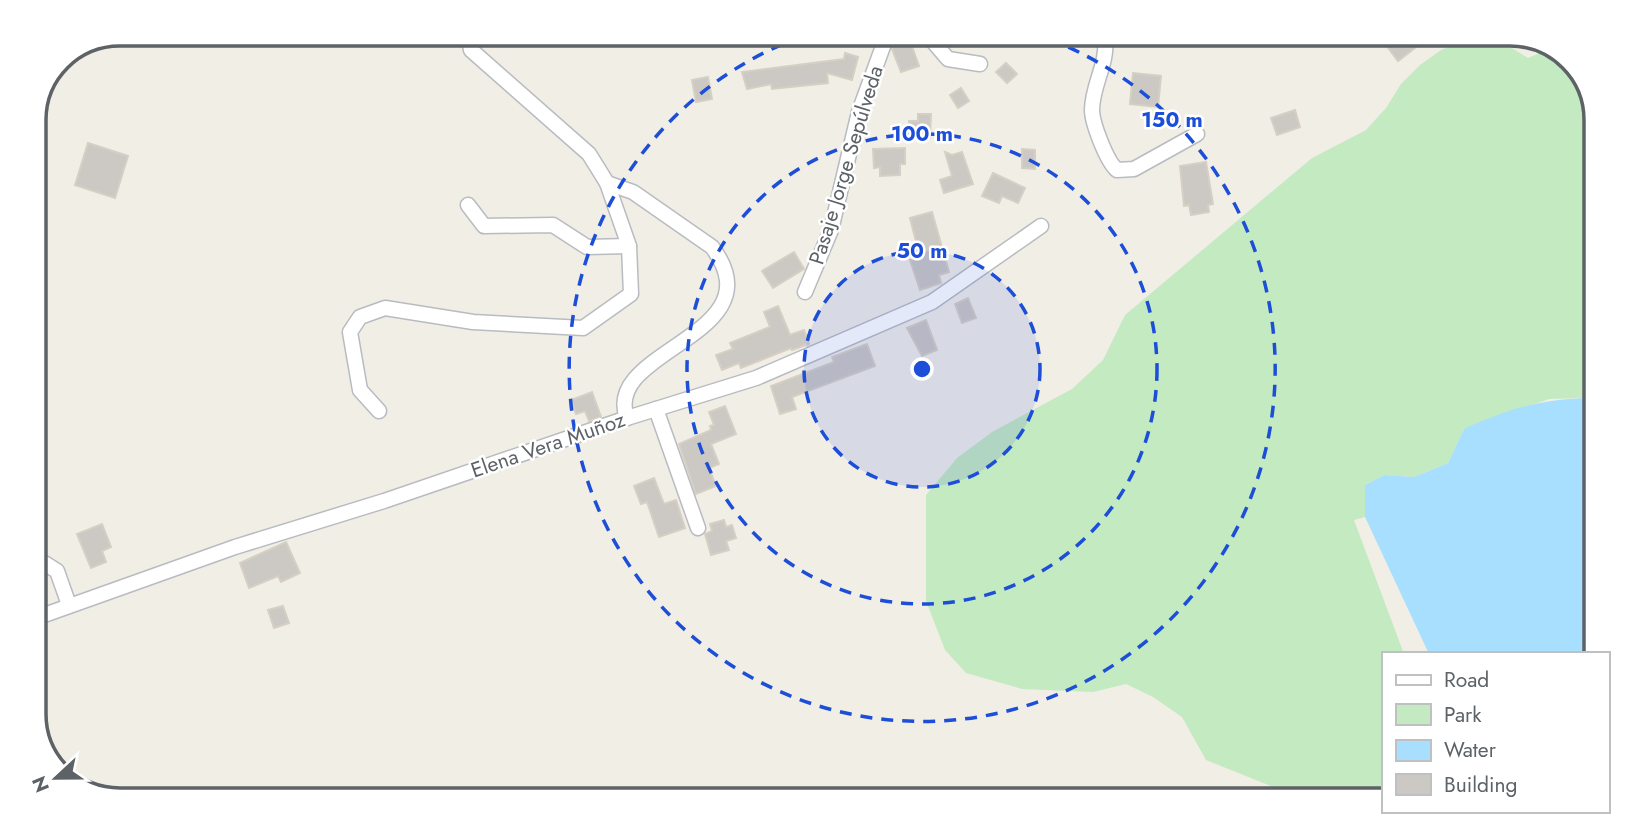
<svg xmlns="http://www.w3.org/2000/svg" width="1630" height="834" viewBox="0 0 1630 834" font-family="Jost,sans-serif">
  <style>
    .green { fill: #c4eac1 }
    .water { fill: #a8dfff }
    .building { fill: #ccc8c3; stroke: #d6cfc4; stroke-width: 2 }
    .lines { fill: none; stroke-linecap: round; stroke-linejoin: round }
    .street-casing { stroke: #b8bcc0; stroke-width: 17 }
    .street { stroke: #fff; stroke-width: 14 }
    .ring { fill: none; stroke: #1d4ed8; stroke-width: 3.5; stroke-dasharray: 12 9 }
    .labels { text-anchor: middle; stroke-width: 5; stroke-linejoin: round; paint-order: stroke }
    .street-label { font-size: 21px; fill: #5d6267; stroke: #fff }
    .rim { fill: none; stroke: #5d6267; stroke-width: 3.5 }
    .centre { fill: #1d4ed8; stroke: #fff; stroke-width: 3.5 }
    .ring-label { font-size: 21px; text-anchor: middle; font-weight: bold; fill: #1d4ed8; stroke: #fff; stroke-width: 5; stroke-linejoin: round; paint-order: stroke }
  </style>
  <rect width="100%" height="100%" fill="#f1eee6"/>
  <path class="green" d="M1461,42L1504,43L1528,58L1554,47L1582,72L1597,115L1593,392L1587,398L1549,399L1464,429L1448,463L1414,477L1384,475L1365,485V517L1354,520L1404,654H1383V785L1347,800L1303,799L1206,760L1182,717L1153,697L1126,684L1093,692L1022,689L966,673L945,650L926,601V495L957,458L992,432L1072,389L1103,360L1125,315L1312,158L1366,130L1386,108L1401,84L1420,65L1441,50Z"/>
  <path class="water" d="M1593,392L1589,654H1429L1365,517V485L1384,475L1414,477L1448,463L1464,429C1508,409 1538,400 1586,398Z"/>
  <g class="building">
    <path d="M909,38L919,66L901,72L892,49L895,43Z"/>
    <path d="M1383,41H1424L1398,61Z"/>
    <path d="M845,53L858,57L852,80L827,73L828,83L772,89L771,84L747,89L742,72L844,59Z"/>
    <path d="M1006,63L1017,74L1007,83L996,72Z"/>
    <path d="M1133,73L1161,76L1158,107L1130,104Z"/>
    <path d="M708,77L712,99L696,102L692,80Z"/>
    <path d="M961,88L969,101L958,108L950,95Z"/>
    <path d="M1295,110L1300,127L1277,135L1271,118Z"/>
    <path d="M918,114H931L930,138L909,137V121H918Z"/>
    <path d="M88,143L128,156L115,198L75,185Z"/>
    <path d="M905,148V164H900V175L880,176V167L874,168L873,149Z"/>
    <path d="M1022,149L1035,150V169L1022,168Z"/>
    <path d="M945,152L952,155L962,152L973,184L944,193L940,180L952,176Z"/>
    <path d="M1206,162L1213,204L1208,205L1209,212L1191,215L1189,205L1184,206L1180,166Z"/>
    <path d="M993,173L1025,188L1018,203L1002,196L999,203L982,196Z"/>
    <path d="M932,212L949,272L939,275L941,283L920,290L910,260L920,257L910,218Z"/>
    <path d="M794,252L804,269L773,288L762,271Z"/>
    <path d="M968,298L976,318L962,323L955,304Z"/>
    <path d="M778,306L790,335L804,330L809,344L792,350L791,348L741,368L739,363L722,370L716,355L733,349L730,343L770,327L764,312Z"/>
    <path d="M926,320L937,350L922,356L907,328Z"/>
    <path d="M867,344L875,366L792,397L796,409L780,414L771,386L834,362L832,357Z"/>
    <path d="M592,392L601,417L589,421L585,411L576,414L571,400Z"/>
    <path d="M725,406L736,434L711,444L719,464L709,468L716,486L696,494L679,444L711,430L710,426L714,425L709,412Z"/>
    <path d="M654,478L664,504L676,500L685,528L659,537L647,502L641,504L634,486Z"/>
    <path d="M724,520L726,527L732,525L736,538L726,541L729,550L711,555L705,534L712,531L710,524Z"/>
    <path d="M102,524L111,547L102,551L106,562L91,568L77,534Z"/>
    <path d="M286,542L300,573L281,582L278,576L249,588L240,563Z"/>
    <path d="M283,606L289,623L274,628L268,610Z"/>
  </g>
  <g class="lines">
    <g class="street-casing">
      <g id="street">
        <path d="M468,35L471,50L589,154L607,183L633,192L712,247C779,336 601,349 627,418"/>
        <path d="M930,38L948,59L980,64"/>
        <path d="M1105,39C1108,64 1092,85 1092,110C1092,123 1107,162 1117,170L1134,169L1197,134"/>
        <path d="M468,205L484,226L553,225L587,247L629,246"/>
        <path d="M805,292L831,230L859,112L886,38"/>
        <path d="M656,409L698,528"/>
        <path d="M379,411L360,390L350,332L360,317L385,308L473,322L583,328L631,294L629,246L607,183"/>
        <path d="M33,556L57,571L69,605"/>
        <path d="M33,619L235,547L384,501L627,418L756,378L932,302L1041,226"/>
      </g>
    </g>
    <use href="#street" class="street"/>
  </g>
  <circle cx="922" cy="369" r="118" fill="#1d4ed8" fill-opacity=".12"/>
  <g class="ring">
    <circle cx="922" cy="369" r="118"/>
    <circle cx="922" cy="369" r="235"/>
    <path d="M1049 39A353 353 0 1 1 798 38"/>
  </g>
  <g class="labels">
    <g class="street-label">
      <text transform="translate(846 165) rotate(-73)" y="7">Pasaje Jorge Sepúlveda</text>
      <text transform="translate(548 445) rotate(-19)" y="7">Elena Vera Muñoz</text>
    </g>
  </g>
  <path d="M0 0H1630V834H0ZM120 46H1510A74 74 0 0 1 1584 120V714A74 74 0 0 1 1510 788H120A74 74 0 0 1 46 714V120A74 74 0 0 1 120 46Z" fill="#fff" fill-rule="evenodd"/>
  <path class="rim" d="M120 46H1510A74 74 0 0 1 1584 120V714A74 74 0 0 1 1510 788H120A74 74 0 0 1 46 714V120A74 74 0 0 1 120 46Z"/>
  <circle cx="922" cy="369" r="10" class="centre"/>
  <g class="ring-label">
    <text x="1172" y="127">150 m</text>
    <text x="922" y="141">100 m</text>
    <text x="922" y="258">50 m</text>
  </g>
  <rect x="1382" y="652" width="228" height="161" fill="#ffffff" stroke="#bec0c2" stroke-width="2"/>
  <rect x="1396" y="675" width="35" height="10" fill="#ffffff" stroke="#bec0c2" stroke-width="2"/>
  <text x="1444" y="687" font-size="21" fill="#5d6267">Road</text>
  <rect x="1396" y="704" width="35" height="21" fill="#c4eac1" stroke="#bec0c2" stroke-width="2"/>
  <text x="1444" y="722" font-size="21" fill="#5d6267">Park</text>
  <rect x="1396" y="740" width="35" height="21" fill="#a8dfff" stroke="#bec0c2" stroke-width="2"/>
  <text x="1444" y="757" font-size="21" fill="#5d6267">Water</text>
  <rect x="1396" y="774" width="35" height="21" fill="#ccc8c3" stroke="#bec0c2" stroke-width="2"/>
  <text x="1444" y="792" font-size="21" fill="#5d6267">Building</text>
  <g transform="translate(56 778) rotate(248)" stroke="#ffffff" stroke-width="5" paint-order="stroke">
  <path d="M0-5L12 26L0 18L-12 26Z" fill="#5d6267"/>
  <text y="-10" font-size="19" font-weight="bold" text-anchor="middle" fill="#5d6267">N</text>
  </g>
</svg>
